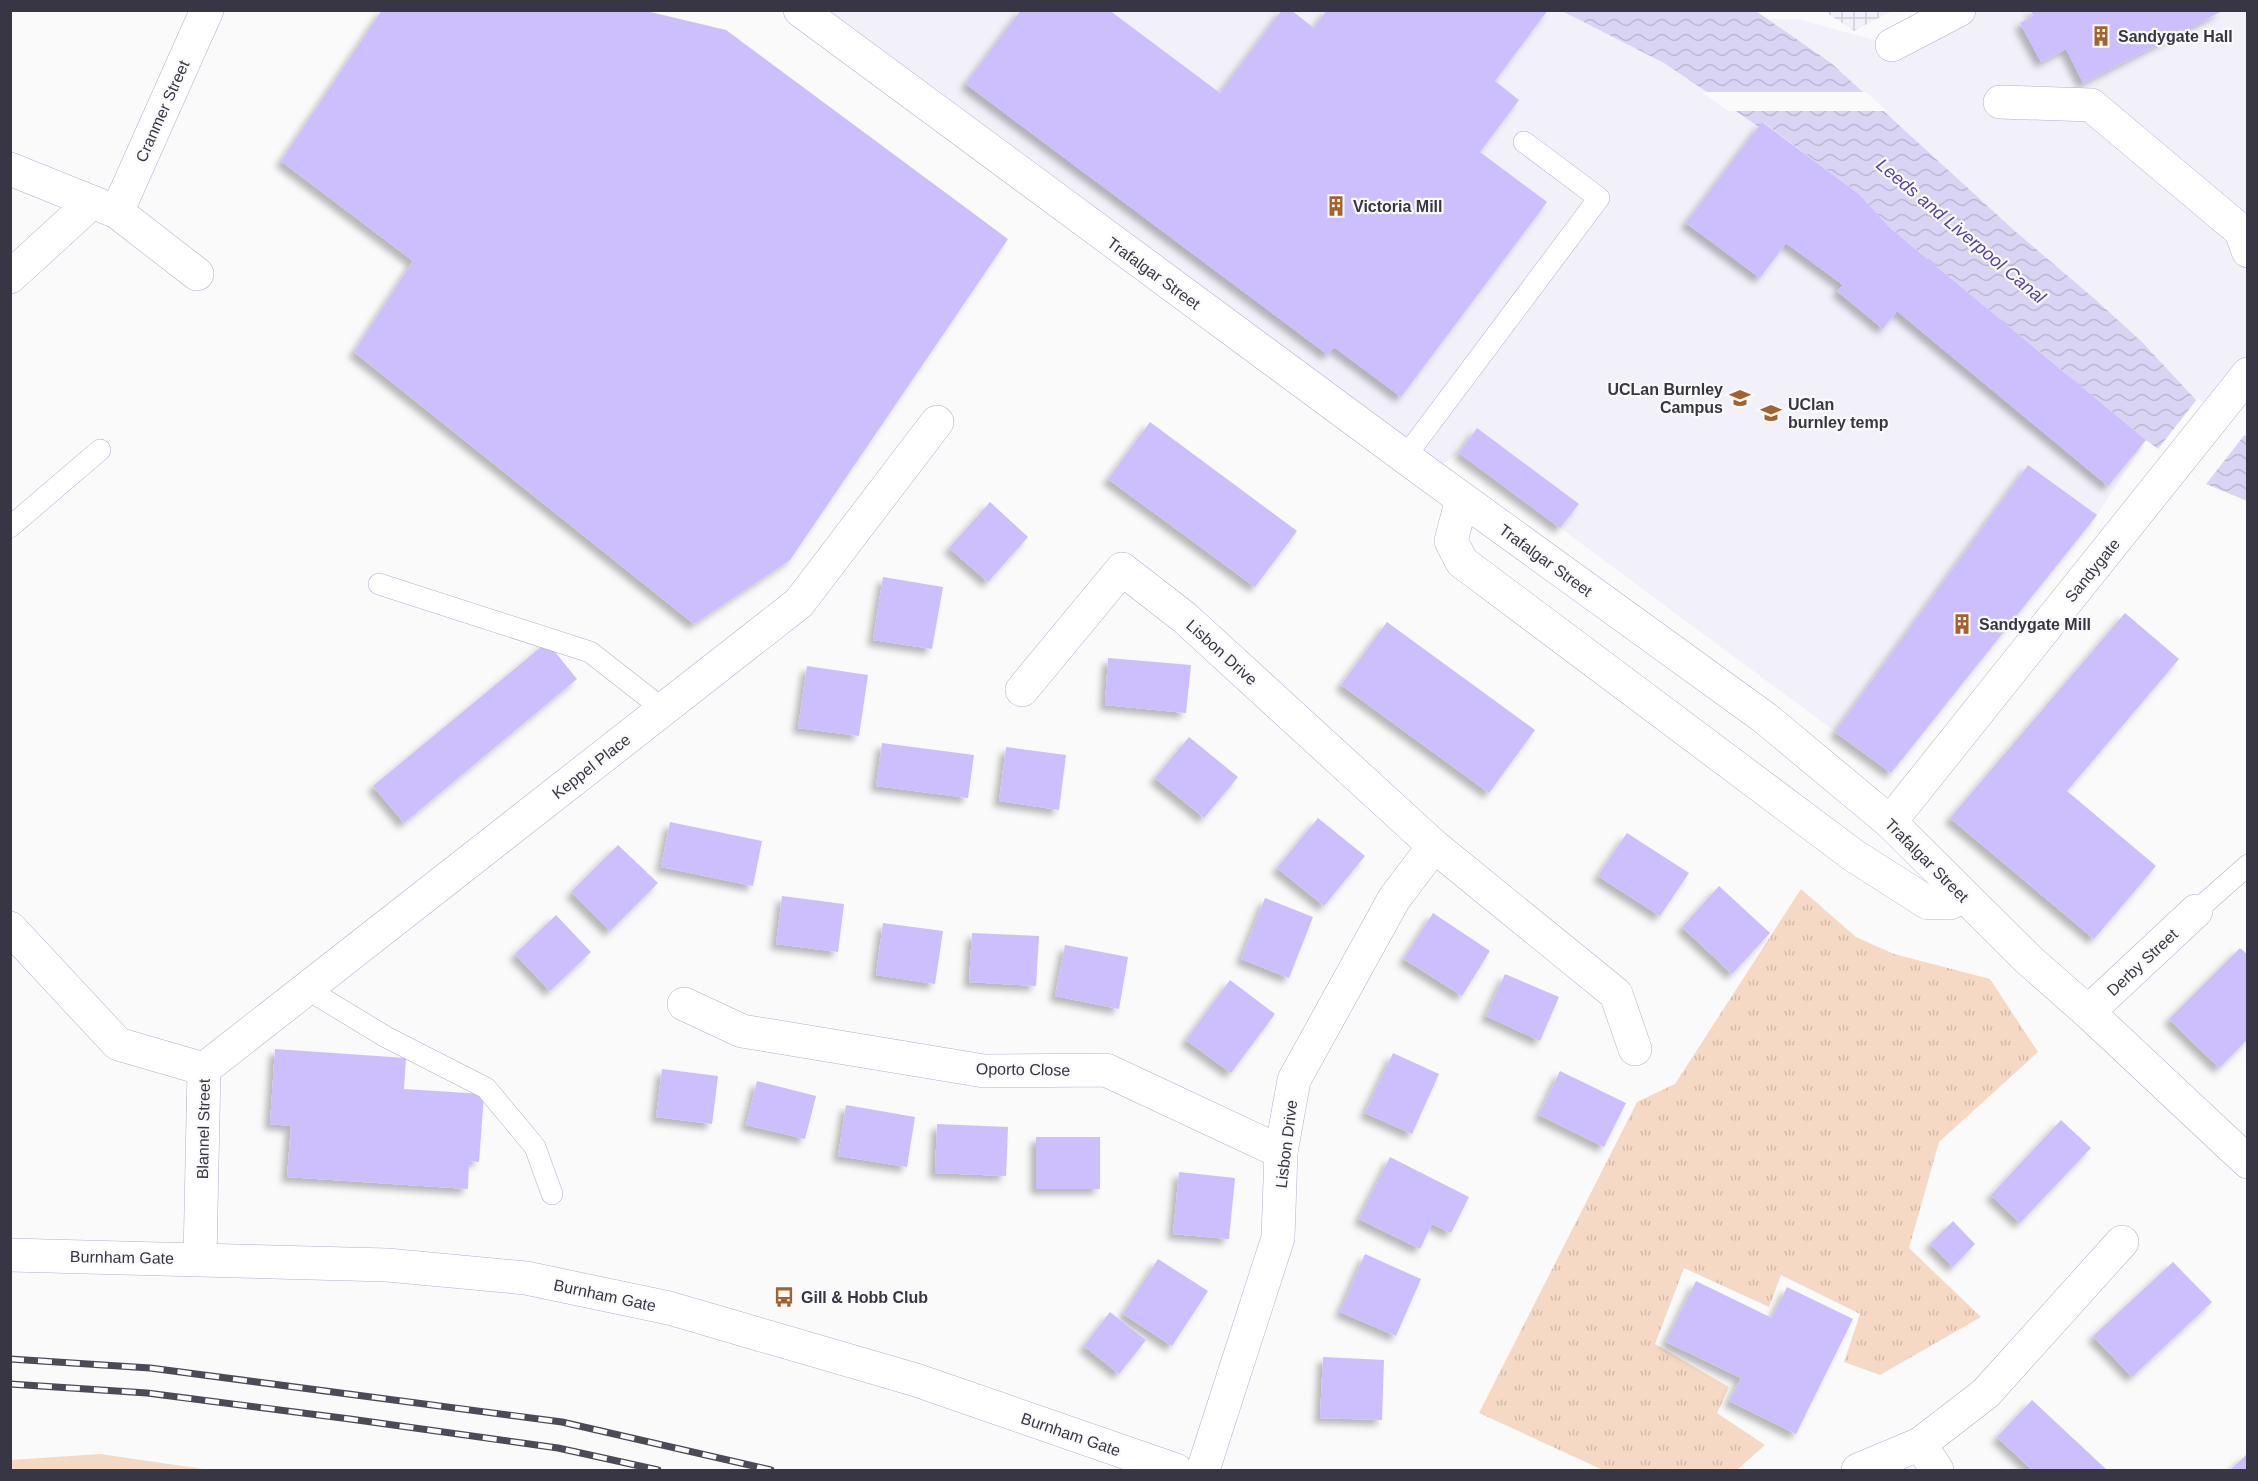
<svg xmlns="http://www.w3.org/2000/svg" width="2258" height="1481" viewBox="0 0 2258 1481" font-family="Arial,sans-serif">
  <style>
    .built { fill: #f2f1fa }
    .industrial { fill: url(#industrial-grid) }
    .grass { fill: url(#grass-tufts) }
    .park { fill: #f5d9c4 }
    .water { fill: url(#water-waves) }
    .pier { fill: #fafafa }
    .building { fill: #cdbffe; filter: url(#shadow) }
    .lines { fill: none; stroke-linecap: round; stroke-linejoin: round }
    .lane-casing { stroke: #b5aed1; stroke-width: 22 }
    .street-casing { stroke: #b5aed1; stroke-width: 34 }
    .secondary-casing { stroke: #b5aed1; stroke-width: 34 }
    .primary-casing { stroke: #b5aed1; stroke-width: 34 }
    .lane { stroke: #fff; stroke-width: 21 }
    .street { stroke: #fff; stroke-width: 33 }
    .secondary { stroke: #fff; stroke-width: 33 }
    .primary { stroke: #fff; stroke-width: 33 }
    .rail-casing { stroke: #4c4a56; stroke-width: 7 }
    .rail { stroke: #fafafa; stroke-width: 4.5; stroke-dasharray: 14; stroke-linecap: butt }
    .labels { text-anchor: middle; stroke-width: 4.5; stroke-linejoin: round; paint-order: stroke }
    .poi-label { font-size: 16px; font-weight: bold; fill: #383644; stroke: #fafafa; text-anchor: start }
    .street-label { font-size: 16px; fill: #383644; stroke: #fafafa }
    .water-label { font-size: 18px; font-style: italic; fill: #5a3e98; stroke: #fafafa }
  </style>
  <defs>
    <pattern id="industrial-grid" width="8" height="8" patternUnits="userSpaceOnUse" patternTransform="scale(1.5)"><rect width="8" height="8" fill="#f2f1fa"/><path d="M0 4h8M4 0v8" fill="none" stroke="#d0cfd8"/></pattern>
    <pattern id="grass-tufts" width="24" height="20" patternUnits="userSpaceOnUse" patternTransform="scale(1.5)"><rect width="24" height="20" fill="#f5d9c4"/><path d="M3 7l-1-3M5 7V3M7 7l1-3M15 17l-1-3M17 17v-4M19 17l1-3" fill="none" stroke="#d3bbaa"/></pattern>
    <pattern id="water-waves" width="16" height="10" patternUnits="userSpaceOnUse" patternTransform="scale(1.5)"><rect width="16" height="10" fill="#dad4f4"/><path d="M0 5q4-4 8 0t8 0" fill="none" stroke="#bcb7d2"/></pattern>
    <filter id="shadow"><feDropShadow dx="-5.5" dy="5.5" stdDeviation="3" flood-color="#0004"/></filter>
  </defs>
  <rect width="100%" height="100%" fill="#fafafa"/>
  <path class="built" d="M1562,10L1589,23L1798,19L1892,45L1959,11H2247V385L2146,440L2097,515L1891,773L1459,453L1428,474L800,11Z"/>
  <path class="industrial" d="M1824,11H1892L1854,31Z"/>
  <path class="grass" d="M1801,889L1856,937L1894,954L1990,979L2038,1052L1939,1142L1909,1248L1981,1317L1880,1375L1844,1362L1860,1314L1781,1275L1769,1307L1684,1268L1655,1344L1729,1387L1717,1413L1765,1445L1737,1470H1603L1479,1413L1637,1102L1675,1084Z"/>
  <path class="park" d="M100,1454L210,1470H11V1460Z"/>
  <path class="water" d="M1562,11H1756L1831,63L2016,232L2096,300L2142,342L2196,400L2247,437V501L2206,484L2146,440L1890,228L1859,194L1763,122L1759,127L1664,63Z"/>
  <g class="pier">
    <path d="M1701,92H1866L1887,111H1729Z"/>
    <path d="M2198,398L2246,433L2206,484L2158,449Z"/>
  </g>
  <g class="building">
    <path d="M382,10H642L726,30L1008,239L790,560L694,624L354,352L413,261L281,161Z"/>
    <path d="M1021,10H1109L1220,93L1282,10H1291L1314,28L1327,10H1548L1495,81L1519,100L1480,152L1547,202L1401,397L1334,347L1328,355L966,84Z"/>
    <path d="M2031,10H2224L2083,83L2066,49L2041,62L2020,23L2033,16Z"/>
    <path d="M1762,122L1859,194L1890,228L2146,440L2108,486L1897,311L1883,329L1837,291L1843,285L1786,243L1760,278L1686,223Z"/>
    <path d="M1150,422L1297,531L1255,587L1108,479Z"/>
    <path d="M1477,428L1579,504L1560,528L1459,453Z"/>
    <path d="M2028,465L2097,515L1891,773L1835,732Z"/>
    <path d="M990,502L1028,537L988,582L949,548Z"/>
    <path d="M883,577L943,587L932,649L873,640Z"/>
    <path d="M2125,613L2179,659L2067,791L2156,866L2094,939L1950,818Z"/>
    <path d="M1387,622L1535,730L1489,793L1341,685Z"/>
    <path d="M547,642L577,679L404,823L373,786Z"/>
    <path d="M1108,658L1191,665L1186,713L1105,705Z"/>
    <path d="M807,666L868,675L859,736L798,728Z"/>
    <path d="M1189,737L1238,777L1204,818L1155,778Z"/>
    <path d="M882,743L974,755L968,798L876,786Z"/>
    <path d="M1006,747L1066,755L1059,810L999,801Z"/>
    <path d="M1318,818L1365,856L1324,906L1277,868Z"/>
    <path d="M670,822L762,841L753,886L661,867Z"/>
    <path d="M1627,833L1689,873L1660,916L1598,876Z"/>
    <path d="M618,845L658,883L610,931L571,892Z"/>
    <path d="M1719,886L1770,933L1732,974L1682,927Z"/>
    <path d="M782,896L844,904L838,952L776,944Z"/>
    <path d="M1265,898L1313,917L1289,978L1241,959Z"/>
    <path d="M1433,913L1490,951L1462,996L1404,959Z"/>
    <path d="M556,915L591,952L550,991L515,954Z"/>
    <path d="M883,923L943,931L935,984L876,975Z"/>
    <path d="M972,933L1039,936L1036,986L969,982Z"/>
    <path d="M1065,945L1128,957L1119,1009L1055,996Z"/>
    <path d="M2240,948L2248,955V1039L2219,1068L2169,1019Z"/>
    <path d="M1505,974L1559,997L1540,1041L1486,1016Z"/>
    <path d="M1230,980L1275,1014L1231,1073L1186,1040Z"/>
    <path d="M275,1049L406,1058L404,1089L484,1094L479,1162L469,1161L468,1189L287,1177L291,1126L270,1124Z"/>
    <path d="M1393,1053L1439,1074L1412,1134L1365,1113Z"/>
    <path d="M662,1069L718,1076L712,1124L656,1117Z"/>
    <path d="M1560,1071L1626,1103L1604,1147L1539,1115Z"/>
    <path d="M757,1081L816,1096L805,1139L746,1125Z"/>
    <path d="M846,1105L915,1117L907,1167L838,1156Z"/>
    <path d="M2061,1120L2091,1148L2020,1223L1991,1195Z"/>
    <path d="M937,1124L1008,1127L1006,1176L935,1173Z"/>
    <rect x="1036" y="1137" width="64" height="52"/>
    <path d="M1390,1157L1469,1197L1451,1233L1432,1224L1420,1249L1359,1219Z"/>
    <path d="M1179,1172L1235,1178L1229,1239L1173,1234Z"/>
    <path d="M1953,1221L1975,1244L1953,1267L1930,1244Z"/>
    <path d="M1365,1254L1421,1279L1396,1336L1340,1312Z"/>
    <path d="M1158,1259L1208,1291L1172,1346L1123,1314Z"/>
    <path d="M2173,1262L2212,1302L2132,1377L2093,1336Z"/>
    <path d="M1696,1281L1772,1318L1787,1287L1853,1319L1796,1434L1729,1401L1741,1378L1666,1342Z"/>
    <path d="M1110,1312L1146,1340L1119,1374L1084,1346Z"/>
    <path d="M1323,1357L1384,1360L1382,1420L1320,1418Z"/>
    <path d="M2032,1400L2107,1470H2032L1997,1437Z"/>
    <path d="M2248,1453V1470H2230Z"/>
  </g>
  <g class="lines">
    <g class="lane-casing">
      <g id="lane">
        <path d="M1405,457L1599,198L1524,142"/>
        <path d="M10,527L100,450"/>
        <path d="M379,584L590,652L663,709"/>
        <path d="M2196,911L2248,865"/>
        <path d="M307,989L386,1037L486,1088L535,1147L552,1194"/>
      </g>
    </g>
    <g class="street-casing">
      <g id="street">
        <path d="M1892,45L1959,10"/>
        <path d="M2000,102L2091,105L2241,231L2248,251"/>
        <path d="M10,169L117,212L197,274"/>
        <path d="M117,212L207,10"/>
        <path d="M10,277L92,202"/>
        <path d="M1462,499L1451,541L1462,562L1853,855L1928,903H1950L1964,896"/>
        <path d="M1022,690L1122,569L1185,618L1434,846"/>
        <path d="M1890,822L2248,374"/>
        <path d="M10,928L118,1044L204,1069L200,1258"/>
        <path d="M684,1004L742,1031L984,1071L1106,1070L1281,1152"/>
        <path d="M2088,1012L2196,911"/>
        <path d="M204,1069L799,603L937,422"/>
        <path d="M1920,1444L1937,1470"/>
        <path d="M1203,1470L1278,1238L1281,1152L1294,1080L1394,899L1434,846L1616,994L1635,1049"/>
        <path d="M1858,1470L1920,1444L1986,1393L2122,1242"/>
      </g>
    </g>
    <g class="secondary-casing">
      <path id="secondary" d="M10,1255L387,1265L526,1278L669,1308L916,1380L1176,1470"/>
    </g>
    <g class="primary-casing">
      <path id="primary" d="M800,10L1428,474L1765,718L1890,822L2030,961L2088,1012L2248,1162"/>
    </g>
    <use href="#lane" class="lane"/>
    <use href="#street" class="street"/>
    <use href="#secondary" class="secondary"/>
    <use href="#primary" class="primary"/>
    <g class="rail-casing">
      <g id="rail">
        <path d="M10,1359L150,1368L562,1422L771,1470"/>
        <path d="M10,1384L147,1393L350,1419L558,1448L658,1470"/>
      </g>
    </g>
    <use href="#rail" class="rail"/>
  </g>
  <defs>
    <g id="building-bare" transform="scale(1.62)"><path d="M-4-6H4V6H1V3H-1V6H-4ZM-2.5-4.3h1.7v1.8h-1.7ZM.8-4.3h1.7v1.8H.8ZM-2.5-1h1.7V.8h-1.7ZM.8-1h1.7V.8H.8Z" fill="#a4632e" stroke="#fafafa" stroke-width="2.5" paint-order="stroke"/></g>
    <g id="university-bare" transform="scale(1.62)"><path d="M0-5L7-2L0 1L-7-2ZM-4 1L0 2.5L4 1V4Q0 6-4 4Z" fill="#a4632e" stroke="#fafafa" stroke-width="2.5" paint-order="stroke"/></g>
    <g id="bus-bare" transform="scale(1.62)"><path d="M-5-6H5V4H4V6H2V4H-2V6H-4V4H-5ZM-3.5-4V0h7V-4ZM-3.5 1.2v1.5H-2V1.2ZM2 1.2v1.5H3.5V1.2Z" fill="#a4632e" stroke="#fafafa" stroke-width="2.5" paint-order="stroke"/></g>
  </defs>
  <g fill-rule="evenodd">
    <use href="#building-bare" x="2101" y="36"/>
    <use href="#building-bare" x="1336" y="206"/>
    <use href="#university-bare" x="1740" y="398"/>
    <use href="#university-bare" x="1771" y="413"/>
    <use href="#building-bare" x="1962" y="624"/>
    <use href="#bus-bare" x="784" y="1297"/>
  </g>
  <g class="labels">
    <g class="poi-label">
      <text x="2118" y="42">Sandygate Hall</text>
      <text x="1353" y="212">Victoria Mill</text>
      <text x="1723" y="395" text-anchor="end">UCLan Burnley<tspan x="1723" dy="18">Campus</tspan></text>
      <text x="1788" y="410">UClan<tspan x="1788" dy="18">burnley temp</tspan></text>
      <text x="1979" y="630">Sandygate Mill</text>
      <text x="801" y="1303">Gill &amp; Hobb Club</text>
    </g>
    <g class="street-label">
      <text transform="translate(162 111) rotate(-66)" y="6">Cranmer Street</text>
      <text transform="translate(1154 273) rotate(36)" y="6">Trafalgar Street</text>
      <text transform="translate(1546 560) rotate(36)" y="6">Trafalgar Street</text>
      <text transform="translate(2092 570) rotate(-51)" y="6">Sandygate</text>
      <text transform="translate(1222 652) rotate(42)" y="6">Lisbon Drive</text>
      <text transform="translate(591 766) rotate(-38)" y="6">Keppel Place</text>
      <text transform="translate(1927 860) rotate(45)" y="6">Trafalgar Street</text>
      <text transform="translate(2142 962) rotate(-43)" y="6">Derby Street</text>
      <text transform="translate(1023 1069) rotate(1)" y="6">Oporto Close</text>
      <text transform="translate(203 1129) rotate(-89)" y="6">Blannel Street</text>
      <text transform="translate(1286 1144) rotate(-83)" y="6">Lisbon Drive</text>
      <text transform="translate(122 1257) rotate(1)" y="6">Burnham Gate</text>
      <text transform="translate(605 1295) rotate(12)" y="6">Burnham Gate</text>
      <text transform="translate(1071 1434) rotate(19)" y="6">Burnham Gate</text>
    </g>
    <g class="water-label">
      <text transform="translate(1961 231) rotate(40)" y="6">Leeds and Liverpool Canal</text>
    </g>
  </g>
  <rect width="2258" height="1481" fill="none" stroke="#383644" stroke-width="24"/>
</svg>
